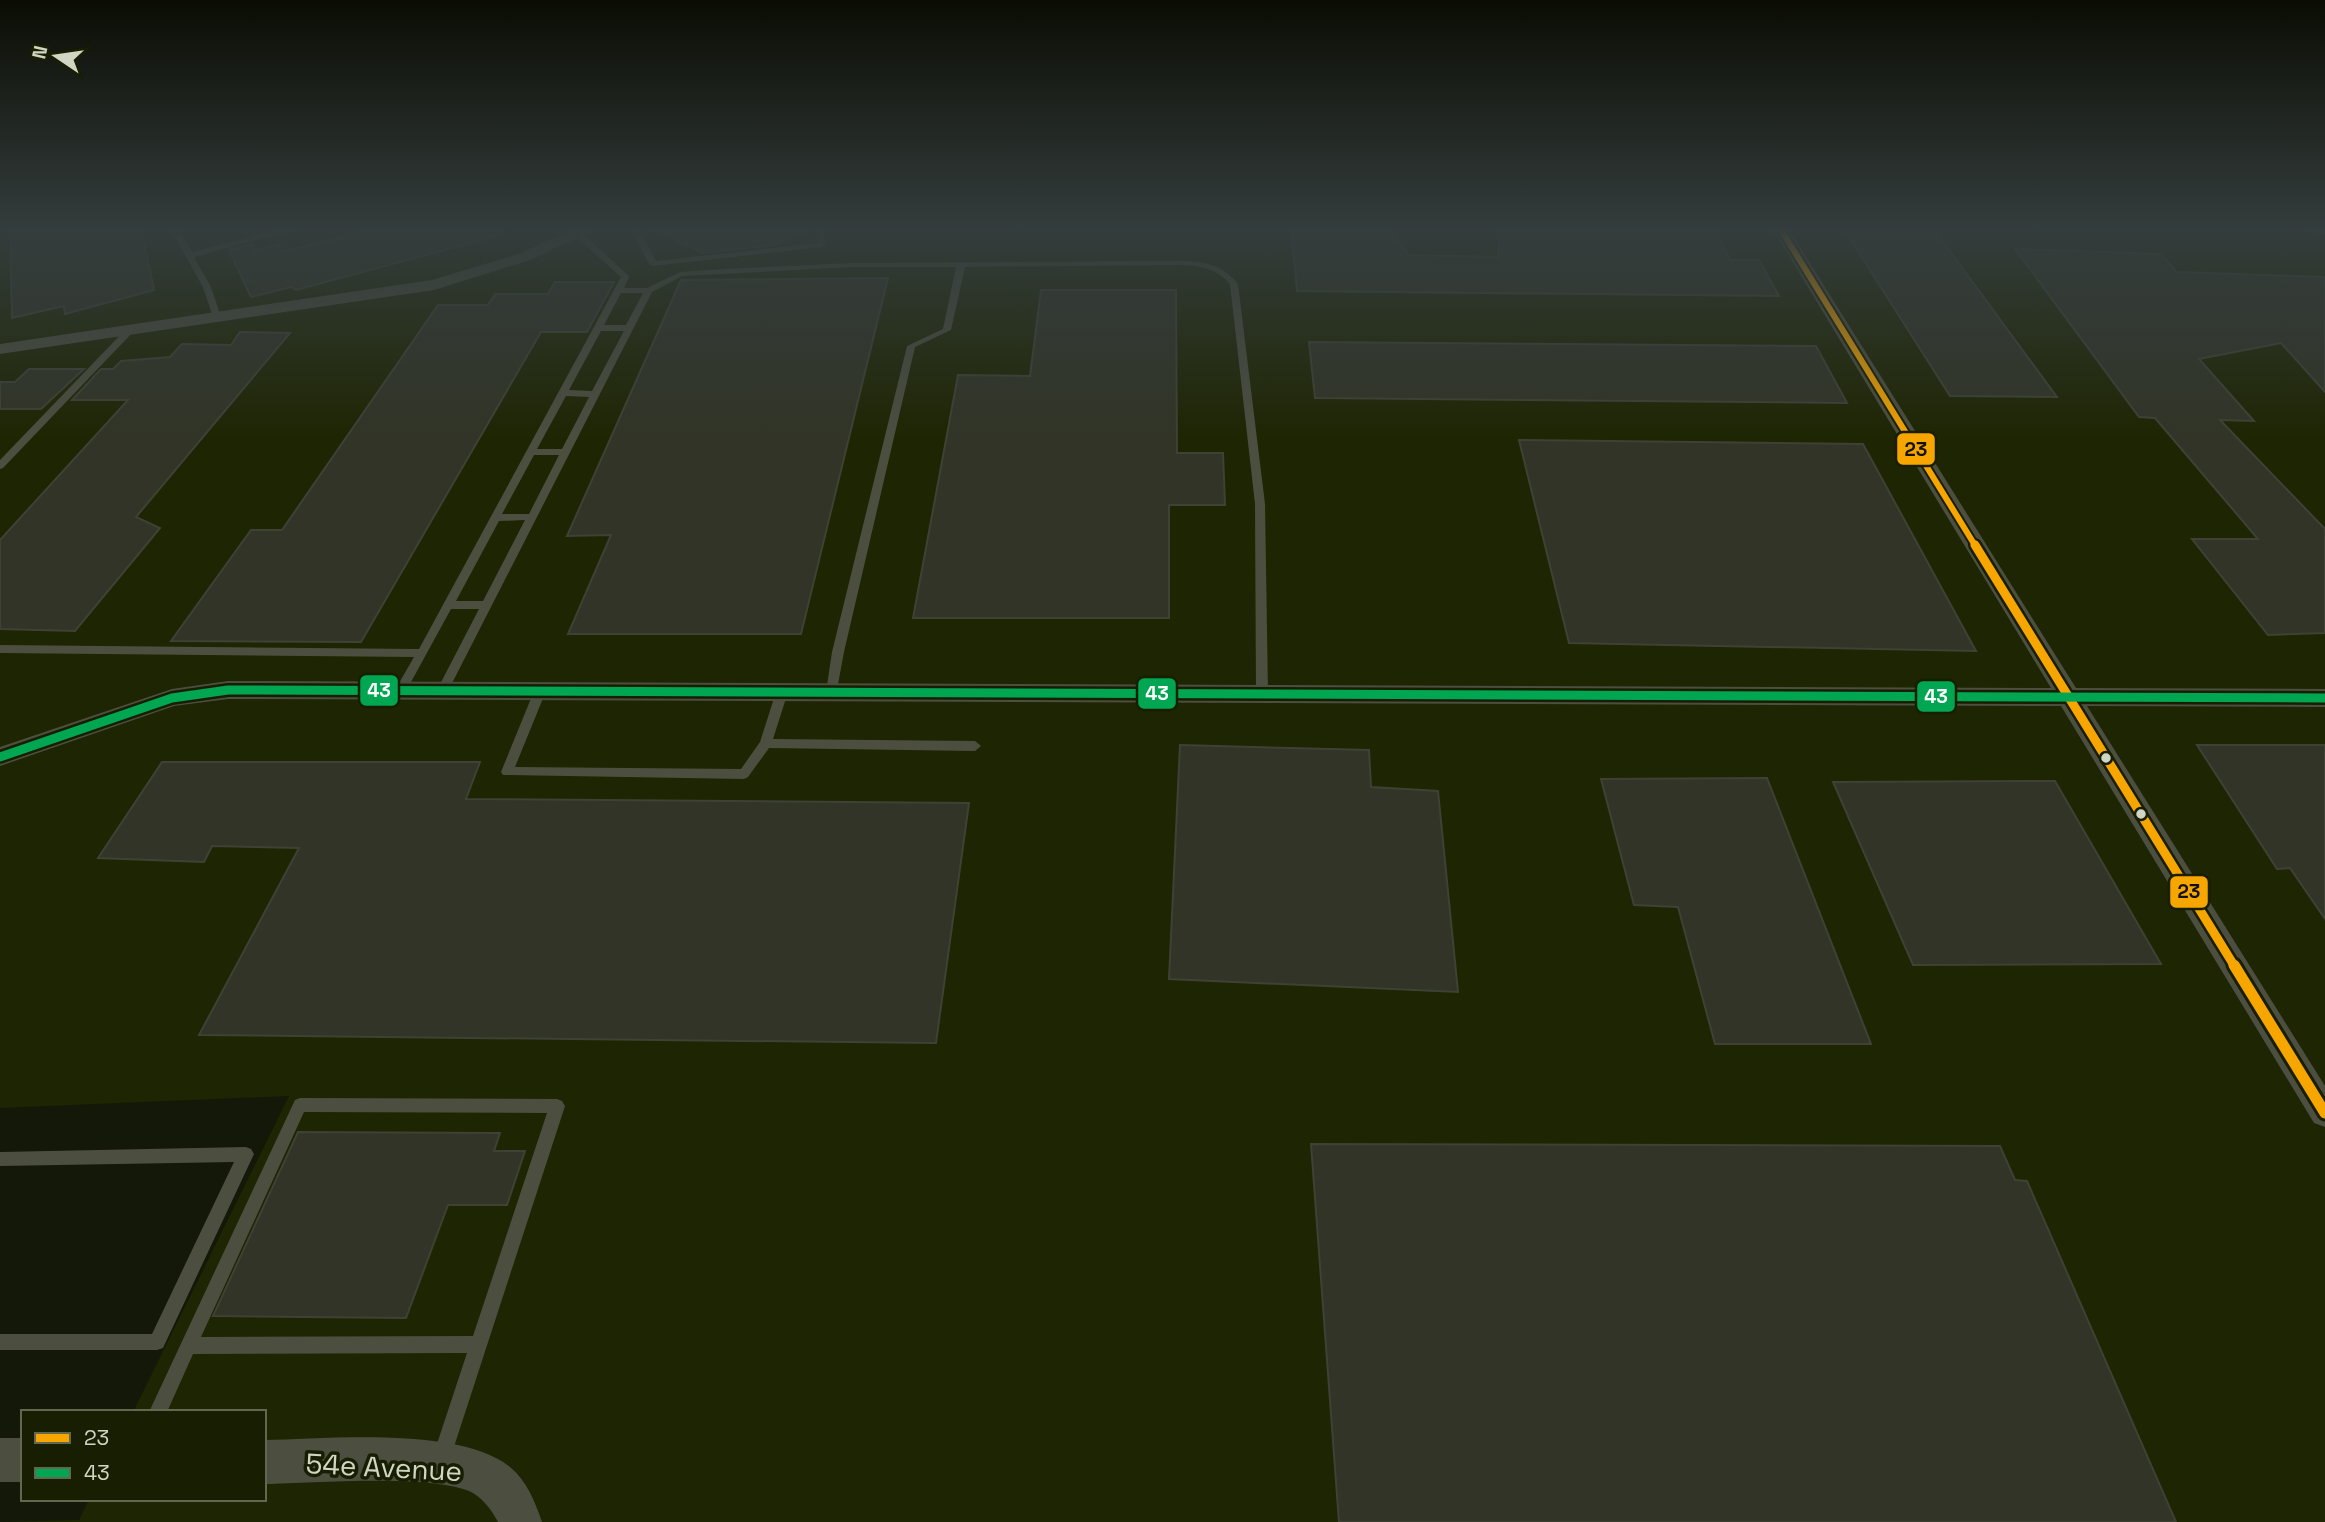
<svg xmlns="http://www.w3.org/2000/svg" width="2325" height="1522" viewBox="0 0 2325 1522" font-family="'Space Grotesk',sans-serif">
  <style>
    .built { fill: #1e2502 }
    .building { fill: #313426; stroke: #3e4235; stroke-width: 2 }
    .lines { fill: none; stroke-linecap: round; stroke-linejoin: round }
    .service { fill: #4c4f40; fill-rule: evenodd }
    .minor { fill: #4c4f40; fill-rule: evenodd }
    .tertiary { fill: #4c4f40; fill-rule: evenodd }
    .bus-1-far2-casing { stroke: #181e02; stroke-width: 10 }
    .bus-1-far1-casing { stroke: #181e02; stroke-width: 14 }
    .bus-1-casing { stroke: #181e02; stroke-width: 17 }
    .bus-2-casing { stroke: #181e02; stroke-width: 14 }
    .bus-1-far2 { stroke: #f7a600; stroke-width: 6 }
    .bus-1-far1 { stroke: #f7a600; stroke-width: 9 }
    .bus-1 { stroke: #f7a600; stroke-width: 11 }
    .bus-2 { stroke: #00a651; stroke-width: 9 }
    .bus-dot { fill: #d1d6c4; stroke: #181e02; stroke-width: 2.5 }
    .labels { text-anchor: middle; stroke-width: 7; stroke-linejoin: round; paint-order: stroke }
    .near-street-label { font-size: 28px; fill: #d1d6c4; stroke: #181e02 }
    .line-badge { stroke: #181e02; stroke-width: 2.5 }
    .badge-label { font-size: 19px; text-anchor: middle; font-weight: bold; fill: #fff }
    .pale-badge-label { font-size: 19px; text-anchor: middle; font-weight: bold; fill: #111 }
  </style>
  <rect width="100%" height="100%" fill="#141808"/>
  <path class="built" d="M0,228H2325V1522H0L79,1520L89,1499H264V1412H133L289,1096L0,1108Z"/>
  <g class="building">
    <path d="M10,228H141L154,290L65,314L64,306L12,318Z"/>
    <path d="M377,228H499L500,235L296,290L291,287L251,297L229,250L253,244L254,251L279,244L282,252Z"/>
    <path d="M652,228H807L774,245L703,253Z"/>
    <path d="M1291,228H1388L1409,255L1498,257V228H1714L1730,260H1759L1779,296L1297,291Z"/>
    <path d="M1847,234L1938,235L2057,397L1950,396Z"/>
    <path d="M2015,249L2161,254L2177,272L2325,277V392L2281,343L2199,359L2254,421L2220,420L2325,529V633L2268,635L2192,539H2258L2155,418L2139,417Z"/>
    <path d="M888,278L801,634H568L611,535L567,536L681,280Z"/>
    <path d="M555,282H614L587,332H541L361,642L171,641L251,530H282L438,305H488L495,294H548Z"/>
    <path d="M1041,290H1176L1177,453H1223L1225,505H1169V618H913L958,375L1030,376Z"/>
    <path d="M240,332L290,333L136,517L160,528L75,631L0,629V540L128,400H72L101,369H113L121,361L170,357L182,344L231,345Z"/>
    <path d="M1309,342L1816,346L1847,403L1315,398Z"/>
    <path d="M29,369H84L41,409H0V382H15Z"/>
    <path d="M1519,440L1863,444L1976,651L1569,643Z"/>
    <path d="M1180,745L1369,750L1371,787L1438,791L1458,992L1169,979Z"/>
    <path d="M2197,745H2325V919L2290,868L2277,869Z"/>
    <path d="M162,762H480L466,799L969,803L936,1043L199,1035L299,848L212,846L204,862L98,858Z"/>
    <path d="M1767,778L1871,1044H1715L1678,907L1634,905L1601,779Z"/>
    <path d="M2055,781L2161,964L1913,965L1833,782Z"/>
    <path d="M298,1132L500,1133L494,1151H525L507,1205H448L406,1318L213,1316Z"/>
    <path d="M1311,1144L2000,1146L2015,1180L2027,1181L2176,1522H1339Z"/>
  </g>
  <g class="lines">
    <g class="service">
      <path d="M170,228H178L192,252L285,228H300L194,257L211,287L221,317L217,320L213,317L203,287Z"/>
      <path d="M630,228H638L656,261L818,243L815,228H823L826,245L822,247L653,266L649,264Z"/>
      <path d="M575,232H581L628,275L629,277L624,288H647L680,272L724,269L852,263L1183,261C1206,262 1223,265 1238,284L1265,504L1268,693L1266,696H1258L1256,693L1255,504L1230,284C1217,269 1203,266 1183,265L965,267L951,330L915,347L844,652L836,695H828L826,692L832,652L907,346L943,329L956,267H852L682,276L652,292L447,693H439L437,690L479,609H451L405,693L401,694L395,690L414,657L0,653V645L419,649L621,277L575,236ZM621,293H643L626,325H604ZM601,331H624L592,391L569,390ZM566,396L589,397L562,449H537ZM534,455H559L529,514H502ZM525,520L483,601H456L499,521Z"/>
      <path d="M130,327L133,328V332L3,468L0,469V460L127,328Z"/>
      <path d="M540,687L546,691L515,767L741,769L760,742L776,692L782,688L788,692L773,739L975,741L981,746L975,751L769,748L748,777L744,779L503,775L501,772L534,691Z"/>
      <path d="M300,1098L557,1099L562,1101L565,1106L450,1459L447,1465L441,1468L435,1465L432,1459L467,1353L193,1354L167,1412H149L295,1100ZM304,1112L547,1113L473,1336L201,1337Z"/>
      <path d="M246,1147L251,1149L254,1154L163,1348L157,1350H0V1334H152L234,1162L0,1166V1152Z"/>
    </g>
    <g class="minor">
      <path d="M576,228H598L530,260L434,290L0,354V344L432,280L518,254Z"/>
      <path d="M1772,228H1788L2076,688L2325,689V707L2087,706L2325,1086V1127L2314,1123L2061,706L228,699L174,706L0,766V747L172,689L228,681L2051,688Z"/>
      <path d="M2308,228H2325V234L2310,231Z"/>
    </g>
    <g class="tertiary">
      <rect x="0" y="1438" width="23" height="44"/>
      <path d="M264,1440C328,1439 460,1426 510,1467C527,1481 535,1502 542,1522H498C492,1510 481,1496 469,1491C425,1474 315,1483 264,1484Z"/>
    </g>
    <g class="bus-1-far2-casing">
      <path id="bus-1-far2" d="M1780,228L1976,547"/>
    </g>
    <g class="bus-1-far1-casing">
      <path id="bus-1-far1" d="M1975,545L2235,967"/>
    </g>
    <g class="bus-1-casing">
      <path id="bus-1" d="M2234,965L2325,1113"/>
    </g>
    <g class="bus-2-casing">
      <path id="bus-2" d="M0,757L172,698L228,690L2325,698"/>
    </g>
    <use href="#bus-1-far2" class="bus-1-far2"/>
    <use href="#bus-1-far1" class="bus-1-far1"/>
    <use href="#bus-1" class="bus-1"/>
    <use href="#bus-2" class="bus-2"/>
  </g>
  <linearGradient id="sky" x2="0" y2="1"><stop stop-color="#0b0d04"/><stop offset="0.52" stop-color="#343d3d"/><stop offset="1" stop-color="#343d3d" stop-opacity="0"/></linearGradient>
  <rect width="2325" height="441" fill="url(#sky)"/>
  <g class="bus-dot">
    <circle cx="2106" cy="758" r="6"/>
    <circle cx="2141" cy="814" r="6"/>
  </g>
  <g class="labels">
    <g class="near-street-label">
      <text transform="translate(384 1467) rotate(3)" y="10">54e Avenue</text>
    </g>
  </g>
  <g class="line-badge">
    <rect x="1896" y="432" width="40" height="34" rx="7" fill="#f7a600"/>
    <rect x="359" y="674" width="40" height="33" rx="7" fill="#00a651"/>
    <rect x="1137" y="677" width="40" height="33" rx="7" fill="#00a651"/>
    <rect x="1916" y="680" width="40" height="33" rx="7" fill="#00a651"/>
    <rect x="2169" y="875" width="40" height="34" rx="7" fill="#f7a600"/>
  </g>
  <g class="badge-label">
    <text x="379" y="697">43</text>
    <text x="1157" y="700">43</text>
    <text x="1936" y="703">43</text>
  </g>
  <g class="pale-badge-label">
    <text x="1916" y="456">23</text>
    <text x="2189" y="898">23</text>
  </g>
  <rect x="21" y="1410" width="245" height="91" fill="#181e02" stroke="#626850" stroke-width="2"/>
  <rect x="35" y="1433" width="35" height="10" fill="#f7a600" stroke="#626850" stroke-width="2"/>
  <text x="84" y="1445" font-size="21" fill="#d1d6c4">23</text>
  <rect x="35" y="1468" width="35" height="10" fill="#00a651" stroke="#626850" stroke-width="2"/>
  <text x="84" y="1480" font-size="21" fill="#d1d6c4">43</text>
  <g transform="translate(56 56) rotate(283)" stroke="#181e02" stroke-width="5" paint-order="stroke">
  <path d="M0-5L12 26L0 18L-12 26Z" fill="#d1d6c4"/>
  <text y="-10" font-size="19" font-weight="bold" text-anchor="middle" fill="#d1d6c4">N</text>
  </g>
</svg>
